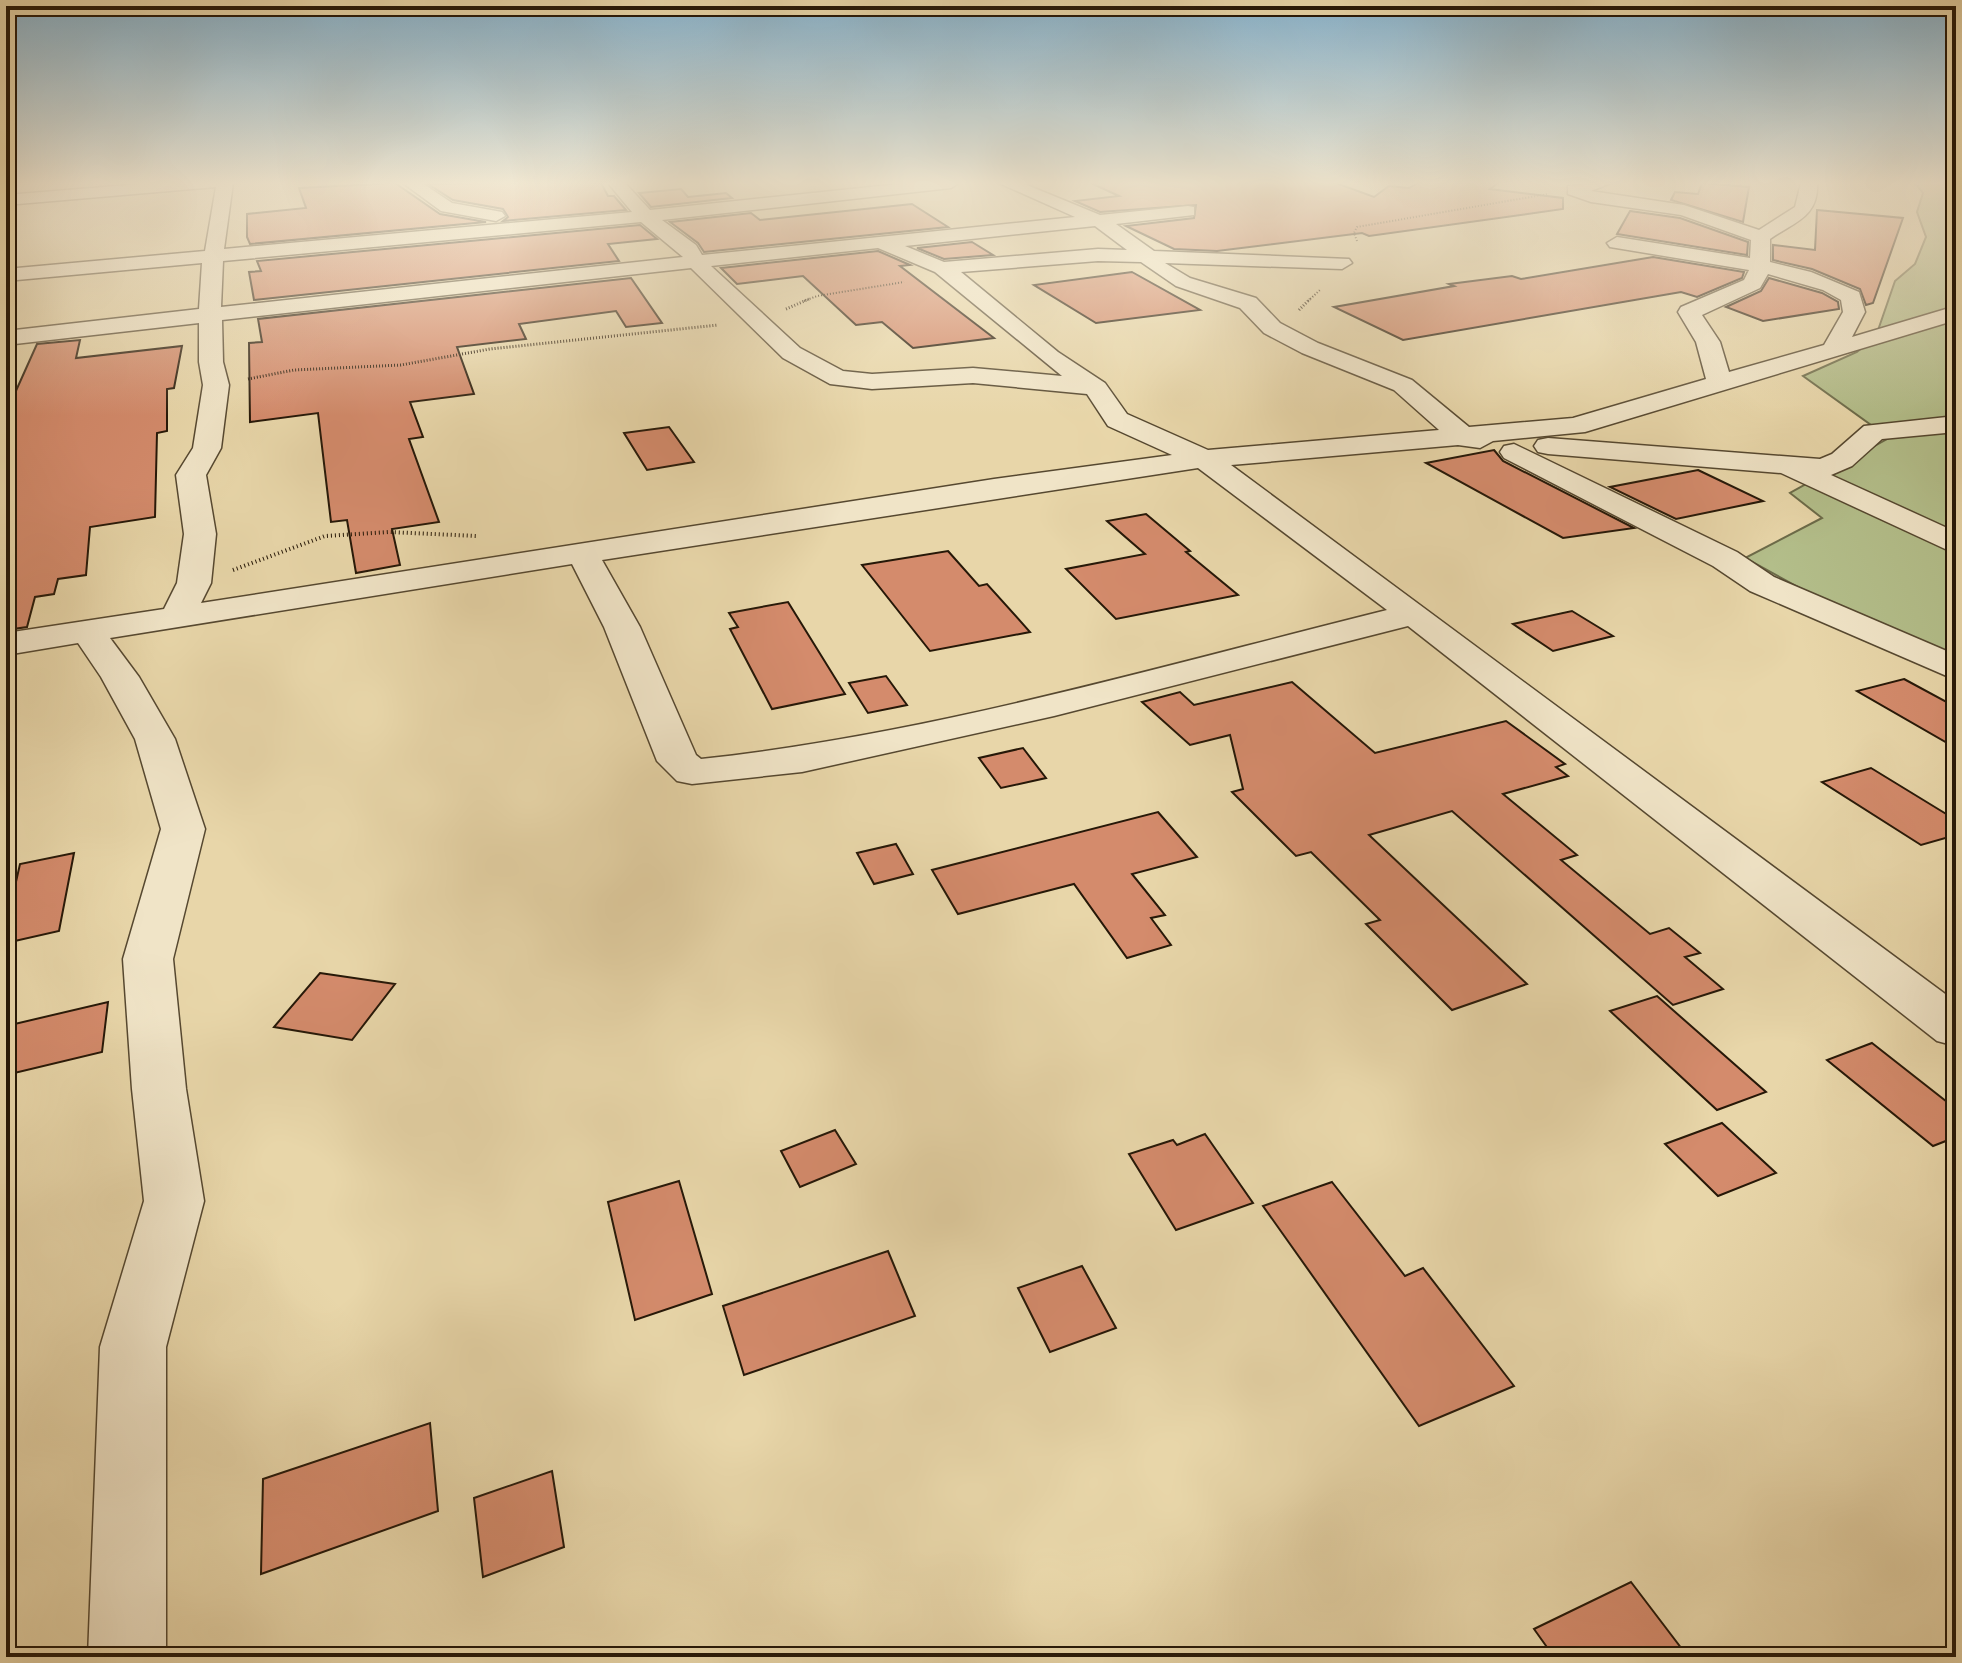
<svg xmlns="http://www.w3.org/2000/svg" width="1962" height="1663" viewBox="0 0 1962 1663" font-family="'IM FELL Great Primer',serif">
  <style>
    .green { fill: #b3be8a; stroke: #6c6b49; stroke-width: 2 }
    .building { fill: #d48b6c; stroke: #261808; stroke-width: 2 }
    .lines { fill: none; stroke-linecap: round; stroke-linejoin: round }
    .minor-casing { stroke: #564830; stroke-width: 3 }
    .path-far2 { stroke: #261808; stroke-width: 2; stroke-dasharray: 1 2; stroke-linecap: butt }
    .path-far1 { stroke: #261808; stroke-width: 3; stroke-dasharray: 1 2; stroke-linecap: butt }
    .path { stroke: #261808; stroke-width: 4; stroke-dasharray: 1 3; stroke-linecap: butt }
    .minor { fill: #f0e4c7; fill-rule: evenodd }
  </style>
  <rect width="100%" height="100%" fill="#e8d6a9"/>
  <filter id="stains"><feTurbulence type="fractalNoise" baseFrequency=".0025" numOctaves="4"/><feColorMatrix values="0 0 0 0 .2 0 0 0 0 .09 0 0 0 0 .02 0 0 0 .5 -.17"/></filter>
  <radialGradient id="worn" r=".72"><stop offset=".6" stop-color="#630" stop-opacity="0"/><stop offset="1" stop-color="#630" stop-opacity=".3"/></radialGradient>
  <path class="green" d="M1915,183H1956V661L1900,643L1745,558L1822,518L1790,493L1889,438L1803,376L1857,352L1876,336L1895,281L1915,264L1926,237L1917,212L1923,193Z"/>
  <g class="building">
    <path d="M395,183L440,214L486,222L250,244L247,237V214L306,208L299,188Z"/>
    <path d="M540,183H601L608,196H614L626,210L503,221L508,217L503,209L453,200L428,184Z"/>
    <path d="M1091,183H1336L1374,197L1389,186L1409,188L1418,183H1498L1490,189L1563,198V209L1369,236L1362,233L1217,251L1174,249L1126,226L1194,218L1196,205L1100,212L1075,201L1119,196Z"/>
    <path d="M1702,183L1749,187L1743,222L1671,200L1675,192L1698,194Z"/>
    <path d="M681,189L688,197L726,193L732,198L651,207L639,193Z"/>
    <path d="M912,204L948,227L704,252L698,243L670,222L751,213L760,220Z"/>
    <path d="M1817,210L1903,218L1873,303L1866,305L1860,289L1812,269L1773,260V245L1815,250Z"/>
    <path d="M1630,211L1680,218L1748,242L1747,255L1617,234Z"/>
    <path d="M640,225L657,239L608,244L619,261L254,300L249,272L261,271L257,261Z"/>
    <path d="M972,242L993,255L944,259L917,248Z"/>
    <path d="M878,251L910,265L900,266L994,338L913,348L882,322L856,325L803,276L737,284L721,268Z"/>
    <path d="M1653,257L1744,272L1742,278L1697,297L1681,292L1403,340L1334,307L1454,286L1449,284L1512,276L1521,279Z"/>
    <path d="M1132,272L1200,310L1096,323L1034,285Z"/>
    <path d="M631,278L662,323L626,327L616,311L519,324L526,339L457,347L474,394L410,402L423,437L409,439L439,522L392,529L400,565L356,573L347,520L331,522L318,413L250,422L249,343L262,342L258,319Z"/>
    <path d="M1769,278L1822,293L1838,302L1839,309L1763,321L1726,307L1761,291Z"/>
    <path d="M80,340L76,358L182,346L174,388L167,389V431L157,433L155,517L90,527L86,575L58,579L54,594L35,597L27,627L6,630V413L37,344Z"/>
    <path d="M669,427L694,462L647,470L624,433Z"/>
    <path d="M1494,450L1503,461L1634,528L1563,538L1426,463Z"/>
    <path d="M1698,470L1763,501L1676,519L1610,487Z"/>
    <path d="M1146,514L1190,551L1186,552L1238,595L1116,619L1066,569L1145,554L1107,521Z"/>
    <path d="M948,551L979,586L987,584L1030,632L930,651L862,565Z"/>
    <path d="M788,602L845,694L772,709L730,629L738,627L729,613Z"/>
    <path d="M1572,611L1613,636L1553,651L1513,624Z"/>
    <path d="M886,676L907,705L868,713L849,683Z"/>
    <path d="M1904,679L1956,707V748L1857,691Z"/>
    <path d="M1292,682L1375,753L1506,721L1565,764L1556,767L1568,776L1503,794L1577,855L1561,860L1650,934L1669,928L1700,953L1685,957L1723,989L1673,1005L1452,811L1369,835L1527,984L1452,1010L1366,924L1380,920L1311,852L1296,856L1232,792L1243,789L1230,735L1190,745L1142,702L1180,692L1194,705Z"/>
    <path d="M1023,748L1046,778L1001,788L979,758Z"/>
    <path d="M1871,768L1956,820V835L1921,845L1822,782Z"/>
    <path d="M1158,812L1197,857L1132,874L1165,915L1151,918L1171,945L1127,958L1074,884L958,914L932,870Z"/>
    <path d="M896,844L913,874L874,884L857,853Z"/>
    <path d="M74,853L59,931L6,943V926L20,864Z"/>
    <path d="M320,973L395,984L352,1040L274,1027Z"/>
    <path d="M1657,996L1766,1092L1717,1110L1610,1011Z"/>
    <path d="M108,1002L102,1052L6,1075V1026Z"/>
    <path d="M1872,1043L1956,1109V1137L1933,1146L1827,1060Z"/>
    <path d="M1722,1123L1776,1173L1718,1196L1665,1144Z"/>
    <path d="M835,1130L856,1164L800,1187L781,1151Z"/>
    <path d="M1205,1134L1253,1203L1176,1230L1129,1154L1173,1140L1177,1145Z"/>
    <path d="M679,1181L712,1294L635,1320L608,1202Z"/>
    <path d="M1332,1182L1405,1276L1423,1268L1514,1386L1419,1426L1263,1206Z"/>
    <path d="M888,1251L915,1316L744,1375L723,1306Z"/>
    <path d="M1082,1266L1116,1328L1050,1352L1018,1288Z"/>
    <path d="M430,1423L438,1511L261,1574L263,1479Z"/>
    <path d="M552,1471L564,1547L483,1577L474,1498Z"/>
    <path d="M1631,1582L1688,1657H1554L1534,1629Z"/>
  </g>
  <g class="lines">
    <g class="minor-casing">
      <g id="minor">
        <path d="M152,183H233L224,249L632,212L608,183H625L650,210L909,183H959L951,188L662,220L696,245L702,255L1075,217L999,183H1022L1100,215L1188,206L1194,207V215L1116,224L1154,251L1349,259L1352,263L1342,269L1165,263L1190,278L1256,298L1280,323L1318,343L1412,380L1469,427L1573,418L1706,379L1696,342L1678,312L1681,307L1744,280L1749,270L1610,247L1607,243L1617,237L1750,258L1751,240L1681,215L1591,202L1568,194V186L1611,183L1591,191L1684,205L1759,230L1795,207L1801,183H1817C1819,217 1794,222 1770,239V262L1811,272L1859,292L1865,312L1852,337L1956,306V320L1585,432L1493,441L1480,448L1458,445L1231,465L1956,1002V1046L1937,1041L1408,626L1054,716L802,772L692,784L677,781L657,761L604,627L572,564L110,638L139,677L175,739L205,829L173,959L186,1089L204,1201L166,1347V1657H88L100,1347L144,1201L132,1089L123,959L161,829L135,739L101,677L78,643L6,655V633L164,609L177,583L184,534L176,475L193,448L203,385L199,362V323L6,345V331L199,309L202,263L6,281V269L205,251L216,187L6,205V195ZM641,222L683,257L221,307L223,261ZM1095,226L1127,250L1098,249L944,262L905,246ZM878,248L935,272L1062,376L973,368L872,374L843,371L800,348L711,266ZM1098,261L1141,262L1176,286L1240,308L1264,333L1302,353L1394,390L1439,430L1208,450L1127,414L1105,383L1058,352L961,272ZM691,268L783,358L830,384L872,389L973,383L1087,394L1108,426L1172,455L994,479L201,603L211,583L216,534L206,475L221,448L229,385L223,362L222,320ZM1768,274L1823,290L1841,300L1843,312L1824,345L1729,372L1720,342L1702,315L1760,288ZM1198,468L1387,610C1161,666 933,734 701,759L696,755L640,627L602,560Z"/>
        <path d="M403,183H422L452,203L502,212L505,216L496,221L441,211Z"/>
        <path d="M1956,416V432L1882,439L1852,466L1831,475L1956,532V554L1781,473L1548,454L1538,452L1534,446L1538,440L1548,438L1820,459L1832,454L1864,426Z"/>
        <path d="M1514,444L1737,552L1774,577L1956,655V680L1750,591L1713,566L1504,458L1500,452L1504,446Z"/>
      </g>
    </g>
    <g class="path-far2">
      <path d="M1357,241L1354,233L1357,227L1548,194"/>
      <path d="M804,301L817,296L904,282"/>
      <path d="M1308,301L1321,289"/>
    </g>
    <g class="path-far1">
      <path d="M786,309L809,299"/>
      <path d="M1299,310L1310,299"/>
      <path d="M248,379L294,370L401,365L490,349L718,325"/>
    </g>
    <path class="path" d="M233,570L325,536L389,532L477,536"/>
    <use href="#minor" class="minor"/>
  </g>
  <linearGradient id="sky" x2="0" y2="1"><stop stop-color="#88b6d2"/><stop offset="0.44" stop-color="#f5edd8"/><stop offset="1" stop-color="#f5edd8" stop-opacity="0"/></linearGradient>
  <rect width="1962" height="416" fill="url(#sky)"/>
  <rect width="1962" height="1663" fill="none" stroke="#e8d6a9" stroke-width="32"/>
  <rect x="8" y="8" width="1946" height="1647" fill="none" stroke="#261808" stroke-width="4"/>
  <rect x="16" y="16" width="1930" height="1631" fill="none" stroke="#261808" stroke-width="2"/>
  <rect width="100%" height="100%" filter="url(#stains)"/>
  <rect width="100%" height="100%" fill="url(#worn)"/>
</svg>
